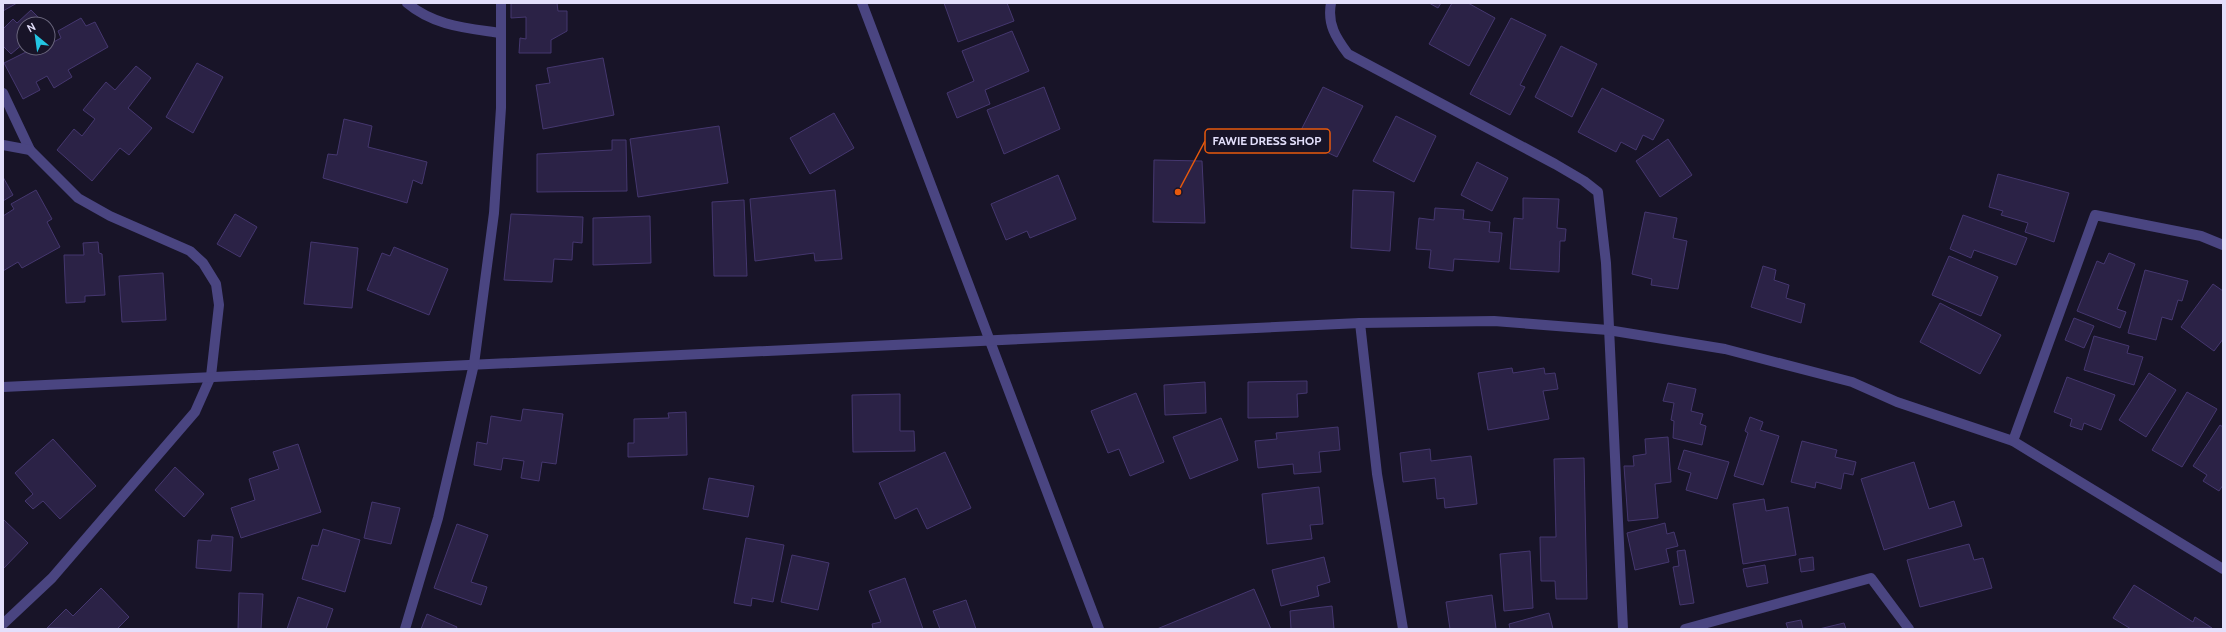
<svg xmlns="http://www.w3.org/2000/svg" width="2226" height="632" viewBox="0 0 2226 632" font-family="Cabin,sans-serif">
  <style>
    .building { fill: #2b2246; stroke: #45376f }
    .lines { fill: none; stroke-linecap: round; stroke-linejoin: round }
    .minor { stroke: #4a4581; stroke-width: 10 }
    .leader { fill: none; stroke: #e8590c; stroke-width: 1.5 }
    .callout-dot { fill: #e8590c; stroke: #181428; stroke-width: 1.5 }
    .callout { fill: #181428; stroke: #e8590c; stroke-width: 1.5 }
    .callout-label { font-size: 12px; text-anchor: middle; font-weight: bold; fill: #e3dffb }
  </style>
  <rect width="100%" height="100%" fill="#181428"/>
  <g class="building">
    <path d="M3,3H17L3,11Z"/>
    <path d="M511,3H557L558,11H567V31L551,40V53H519L520,38L526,39V17L511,18Z"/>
    <path d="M944,3H1007L1014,21L958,42Z"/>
    <path d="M1429,3H1441L1438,8Z"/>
    <path d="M1452,3H1468L1495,18L1469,66L1429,44Z"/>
    <path d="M31,10L45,24H24V43L11,54L3,46V29L13,19L17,23Z"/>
    <path d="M81,18L86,26L95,22L108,47L68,70L72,77L54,88L47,76L36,82L40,90L23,99L4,63L34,48L36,51L48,48V45L61,38L58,31Z"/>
    <path d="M1511,18L1546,35L1520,85L1525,87L1510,115L1470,94Z"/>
    <path d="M1012,31L1029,71L985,90L990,104L957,118L947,93L974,81L962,51Z"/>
    <path d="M1561,46L1597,64L1572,117L1535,97Z"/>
    <path d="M603,58L614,115L543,129L536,85L550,83L547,68Z"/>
    <path d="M197,63L223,77L193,133L166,117Z"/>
    <path d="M136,66L151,78L128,108L152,128L129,155L120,148L92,181L57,150L74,129L82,136L95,119L83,110L106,82L115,90Z"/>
    <path d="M1044,87L1060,129L1004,154L987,110Z"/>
    <path d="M1323,87L1363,106L1337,157L1297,138Z"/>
    <path d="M1602,88L1664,120L1653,140L1643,135L1636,150L1621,142L1616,152L1578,132Z"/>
    <path d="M834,113L854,148L810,174L790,138Z"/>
    <path d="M1396,116L1436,136L1414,182L1373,161Z"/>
    <path d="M344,119L372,126L368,147L427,162L422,184L413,180L407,203L323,178L328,154L337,155Z"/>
    <path d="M719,126L728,183L638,197L630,139Z"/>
    <path d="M1668,139L1692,175L1660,197L1636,161Z"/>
    <path d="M612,140H626L627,191L537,192V154L612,150Z"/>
    <path d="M1154,160L1202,161L1205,223L1153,222Z"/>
    <path d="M1477,162L1508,178L1492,211L1461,195Z"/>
    <path d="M1998,174L2069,193L2054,242L2025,232L2028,223L2001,215L2003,211L1989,207Z"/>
    <path d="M1058,175L1076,219L1030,238L1027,231L1006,240L991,204Z"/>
    <path d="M3,177L13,195L3,201Z"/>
    <path d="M36,190L52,219L47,222L60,247L22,268L18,262L3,271V216L14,209L11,204Z"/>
    <path d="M835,190L842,259L815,261L814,253L755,261L750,199Z"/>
    <path d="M1353,190L1394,192L1390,251L1351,248Z"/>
    <path d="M1523,198L1559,199L1557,228L1566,229L1565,241H1560L1559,272L1510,269L1514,218L1523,219Z"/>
    <path d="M744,200L747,276H714L712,202Z"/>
    <path d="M1435,208L1464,210L1463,219L1490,222L1489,232L1502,233L1499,262L1454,259L1453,271L1429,268L1431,250L1416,249L1419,218L1434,220Z"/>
    <path d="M1645,212L1677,218L1673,238L1687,241L1678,289L1651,285L1652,279L1632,274Z"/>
    <path d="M235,214L257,227L240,257L217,244Z"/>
    <path d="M511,214L583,217L582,243L573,242L572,260L554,259L552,282L504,280Z"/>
    <path d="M1963,215L2027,238L2016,265L1974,250L1971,258L1950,249Z"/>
    <path d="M650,216L651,263L593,265V218Z"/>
    <path d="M98,242L99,253L102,254L105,295L85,296V302L66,303L64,255H84L83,243Z"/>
    <path d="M311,242L358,248L352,308L304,304Z"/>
    <path d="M394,247L448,269L429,315L367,290L382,253L390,256Z"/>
    <path d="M2109,253L2135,264L2117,309L2126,312L2120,328L2077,311L2097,261L2104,264Z"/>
    <path d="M1949,256L1998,277L1981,316L1932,295Z"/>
    <path d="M1763,266L1776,270L1774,280L1789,285L1786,298L1805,304L1801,323L1751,307Z"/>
    <path d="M2145,270L2188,281L2182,301L2178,300L2172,320L2162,317L2156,340L2128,333Z"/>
    <path d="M163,273L166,320L122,322L119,276Z"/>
    <path d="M2213,284L2223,291V339L2214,351L2181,327Z"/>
    <path d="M1940,303L2001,335L1980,374L1920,342Z"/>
    <path d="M2074,318L2094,326L2084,348L2065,340Z"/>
    <path d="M2094,336L2129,346L2127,353L2143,357L2134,385L2084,370Z"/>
    <path d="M1512,368L1513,373L1544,368L1545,374L1555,373L1558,389L1543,391L1549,419L1488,430L1478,373Z"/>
    <path d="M2149,373L2176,390L2146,437L2119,420Z"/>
    <path d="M2067,377L2115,395L2101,430L2084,423L2082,430L2070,426L2072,419L2054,412Z"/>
    <path d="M1307,381V393L1297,394L1298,417L1248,418V382Z"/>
    <path d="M1205,382L1206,413L1165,415L1164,385Z"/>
    <path d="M1668,383L1696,389L1691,411L1703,414L1700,424L1706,426L1702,445L1673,438L1674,421L1671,420L1674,403L1663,401Z"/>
    <path d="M2187,392L2217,409L2182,467L2152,450Z"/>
    <path d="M1136,393L1164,462L1130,476L1119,449L1108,453L1091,411Z"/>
    <path d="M900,394V431H914L915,451L853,452L852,395Z"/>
    <path d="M523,409L563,414L556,464L542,462L539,481L521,478L524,461L503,458L501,470L474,465L477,442L487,444L491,416L521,421Z"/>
    <path d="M686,412L687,455L628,457V443H634V419L669,418L668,413Z"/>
    <path d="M1750,417L1763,422L1760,430L1779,436L1763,485L1734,476L1748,433L1745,431Z"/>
    <path d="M1221,418L1238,460L1190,479L1173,437Z"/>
    <path d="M2220,425L2223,427V485L2219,491L2203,481L2207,475L2193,466Z"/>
    <path d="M1338,427L1340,450L1319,452L1321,472L1294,474L1293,464L1258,468L1255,441L1277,439L1276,433Z"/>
    <path d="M1668,437L1671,482L1655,484L1658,518L1628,521L1624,466H1634L1633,456L1646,454L1645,439Z"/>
    <path d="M53,439L96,486L60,519L43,501L33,509L25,501L33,494L15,473Z"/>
    <path d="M1802,441L1837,450L1835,457L1856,462L1853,475L1844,473L1841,489L1816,482L1815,488L1791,482Z"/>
    <path d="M298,444L321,512L241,538L231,508L255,500L249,479L279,469L273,452Z"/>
    <path d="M1430,449L1431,461L1471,456L1477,504L1445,508L1444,498L1437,499L1435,478L1403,482L1400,453Z"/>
    <path d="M1684,450L1729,462L1717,499L1686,490L1691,473L1678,469Z"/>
    <path d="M945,452L971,508L927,529L917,508L895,519L879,483Z"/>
    <path d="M1584,458L1587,599H1556L1555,581H1541L1540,537H1556L1554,459Z"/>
    <path d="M1914,462L1929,509L1954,501L1962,526L1884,550L1861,479Z"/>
    <path d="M175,467L204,494L184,517L155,490Z"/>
    <path d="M709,478L754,486L748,517L703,509Z"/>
    <path d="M1319,487L1323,524L1310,525L1312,539L1267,544L1262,494Z"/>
    <path d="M1764,499L1766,511L1788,507L1796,555L1743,564L1733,504Z"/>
    <path d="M372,502L400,508L391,544L364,538Z"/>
    <path d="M3,519L28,543L3,569Z"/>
    <path d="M1665,523L1667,534L1674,532L1678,546L1666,549L1669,562L1635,570L1627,533Z"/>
    <path d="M457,524L488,535L471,582L487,587L481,605L434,588Z"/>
    <path d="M323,529L360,540L345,592L302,579L312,545L318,546Z"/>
    <path d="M212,535L233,537L231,571L196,568L198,540L211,541Z"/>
    <path d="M746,538L784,545L773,602L752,598L751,606L734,603Z"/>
    <path d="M1969,544L1974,560L1983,558L1992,588L1920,607L1907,560Z"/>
    <path d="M1685,550L1694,603L1680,605L1673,567L1679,566L1677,551Z"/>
    <path d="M1530,551L1533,608L1504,611L1500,554Z"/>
    <path d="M792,555L829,563L818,610L781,602Z"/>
    <path d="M1324,557L1330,582L1317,586L1319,596L1281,606L1272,570Z"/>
    <path d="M1813,557L1814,570L1801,572L1799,559Z"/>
    <path d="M1765,565L1768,583L1747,587L1743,569Z"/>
    <path d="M905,578L923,629H873L872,624L881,622L869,591Z"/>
    <path d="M2134,585L2193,622L2195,617L2212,628L2131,629L2113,618Z"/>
    <path d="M101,588L129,617L117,629L47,628L66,609L73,616Z"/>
    <path d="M1254,589L1271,629H1157Z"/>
    <path d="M239,593L263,594L261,629H238Z"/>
    <path d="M1492,595L1496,629H1450L1446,602Z"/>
    <path d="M298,597L333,609L326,629H287Z"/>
    <path d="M966,600L976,629H940L933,611Z"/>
    <path d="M1332,606L1334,629H1291L1290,611Z"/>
    <path d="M1549,613L1553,629H1510L1509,624Z"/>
    <path d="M427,614L457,627L456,629H421Z"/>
    <path d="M1801,620L1803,629H1788L1786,623Z"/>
    <path d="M1844,623L1846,629H1819Z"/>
  </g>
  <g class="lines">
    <g class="minor">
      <path d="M407,3C434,26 467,28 500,33"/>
      <path d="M862,3L1099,629"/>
      <path d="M1331,3C1327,24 1336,38 1348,54L1555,164L1584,181L1598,192L1606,263L1623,629"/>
      <path d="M3,93L30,150"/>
      <path d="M3,145L30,150L78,198L110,216L190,251L203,263L216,284L219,305L211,376L195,412L52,578L3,624"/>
      <path d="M1360,323L1377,474L1403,629"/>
      <path d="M3,387L1360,323L1494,321L1608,330L1725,349L1852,382L1897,402L2013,441L2223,569"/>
      <path d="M2013,441L2095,215L2201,236L2223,245"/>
      <path d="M405,629L438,518L474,364L494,213L501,108V3"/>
      <path d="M1685,629L1871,578L1909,629"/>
    </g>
  </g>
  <path class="leader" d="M1178 192L1205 141"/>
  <circle class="callout-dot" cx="1178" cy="192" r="4"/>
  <rect class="callout" x="1205" y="129" width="125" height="24" rx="4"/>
  <g class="callout-label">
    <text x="1267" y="145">FAWIE DRESS SHOP</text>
  </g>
  <rect width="2226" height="632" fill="none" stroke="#e3dffb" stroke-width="8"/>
  <g transform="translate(36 36) rotate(331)"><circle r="19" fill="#181428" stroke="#69657c"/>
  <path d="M0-3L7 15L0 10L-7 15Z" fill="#23c6e3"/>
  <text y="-6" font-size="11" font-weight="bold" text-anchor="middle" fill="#e3dffb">N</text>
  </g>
</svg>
